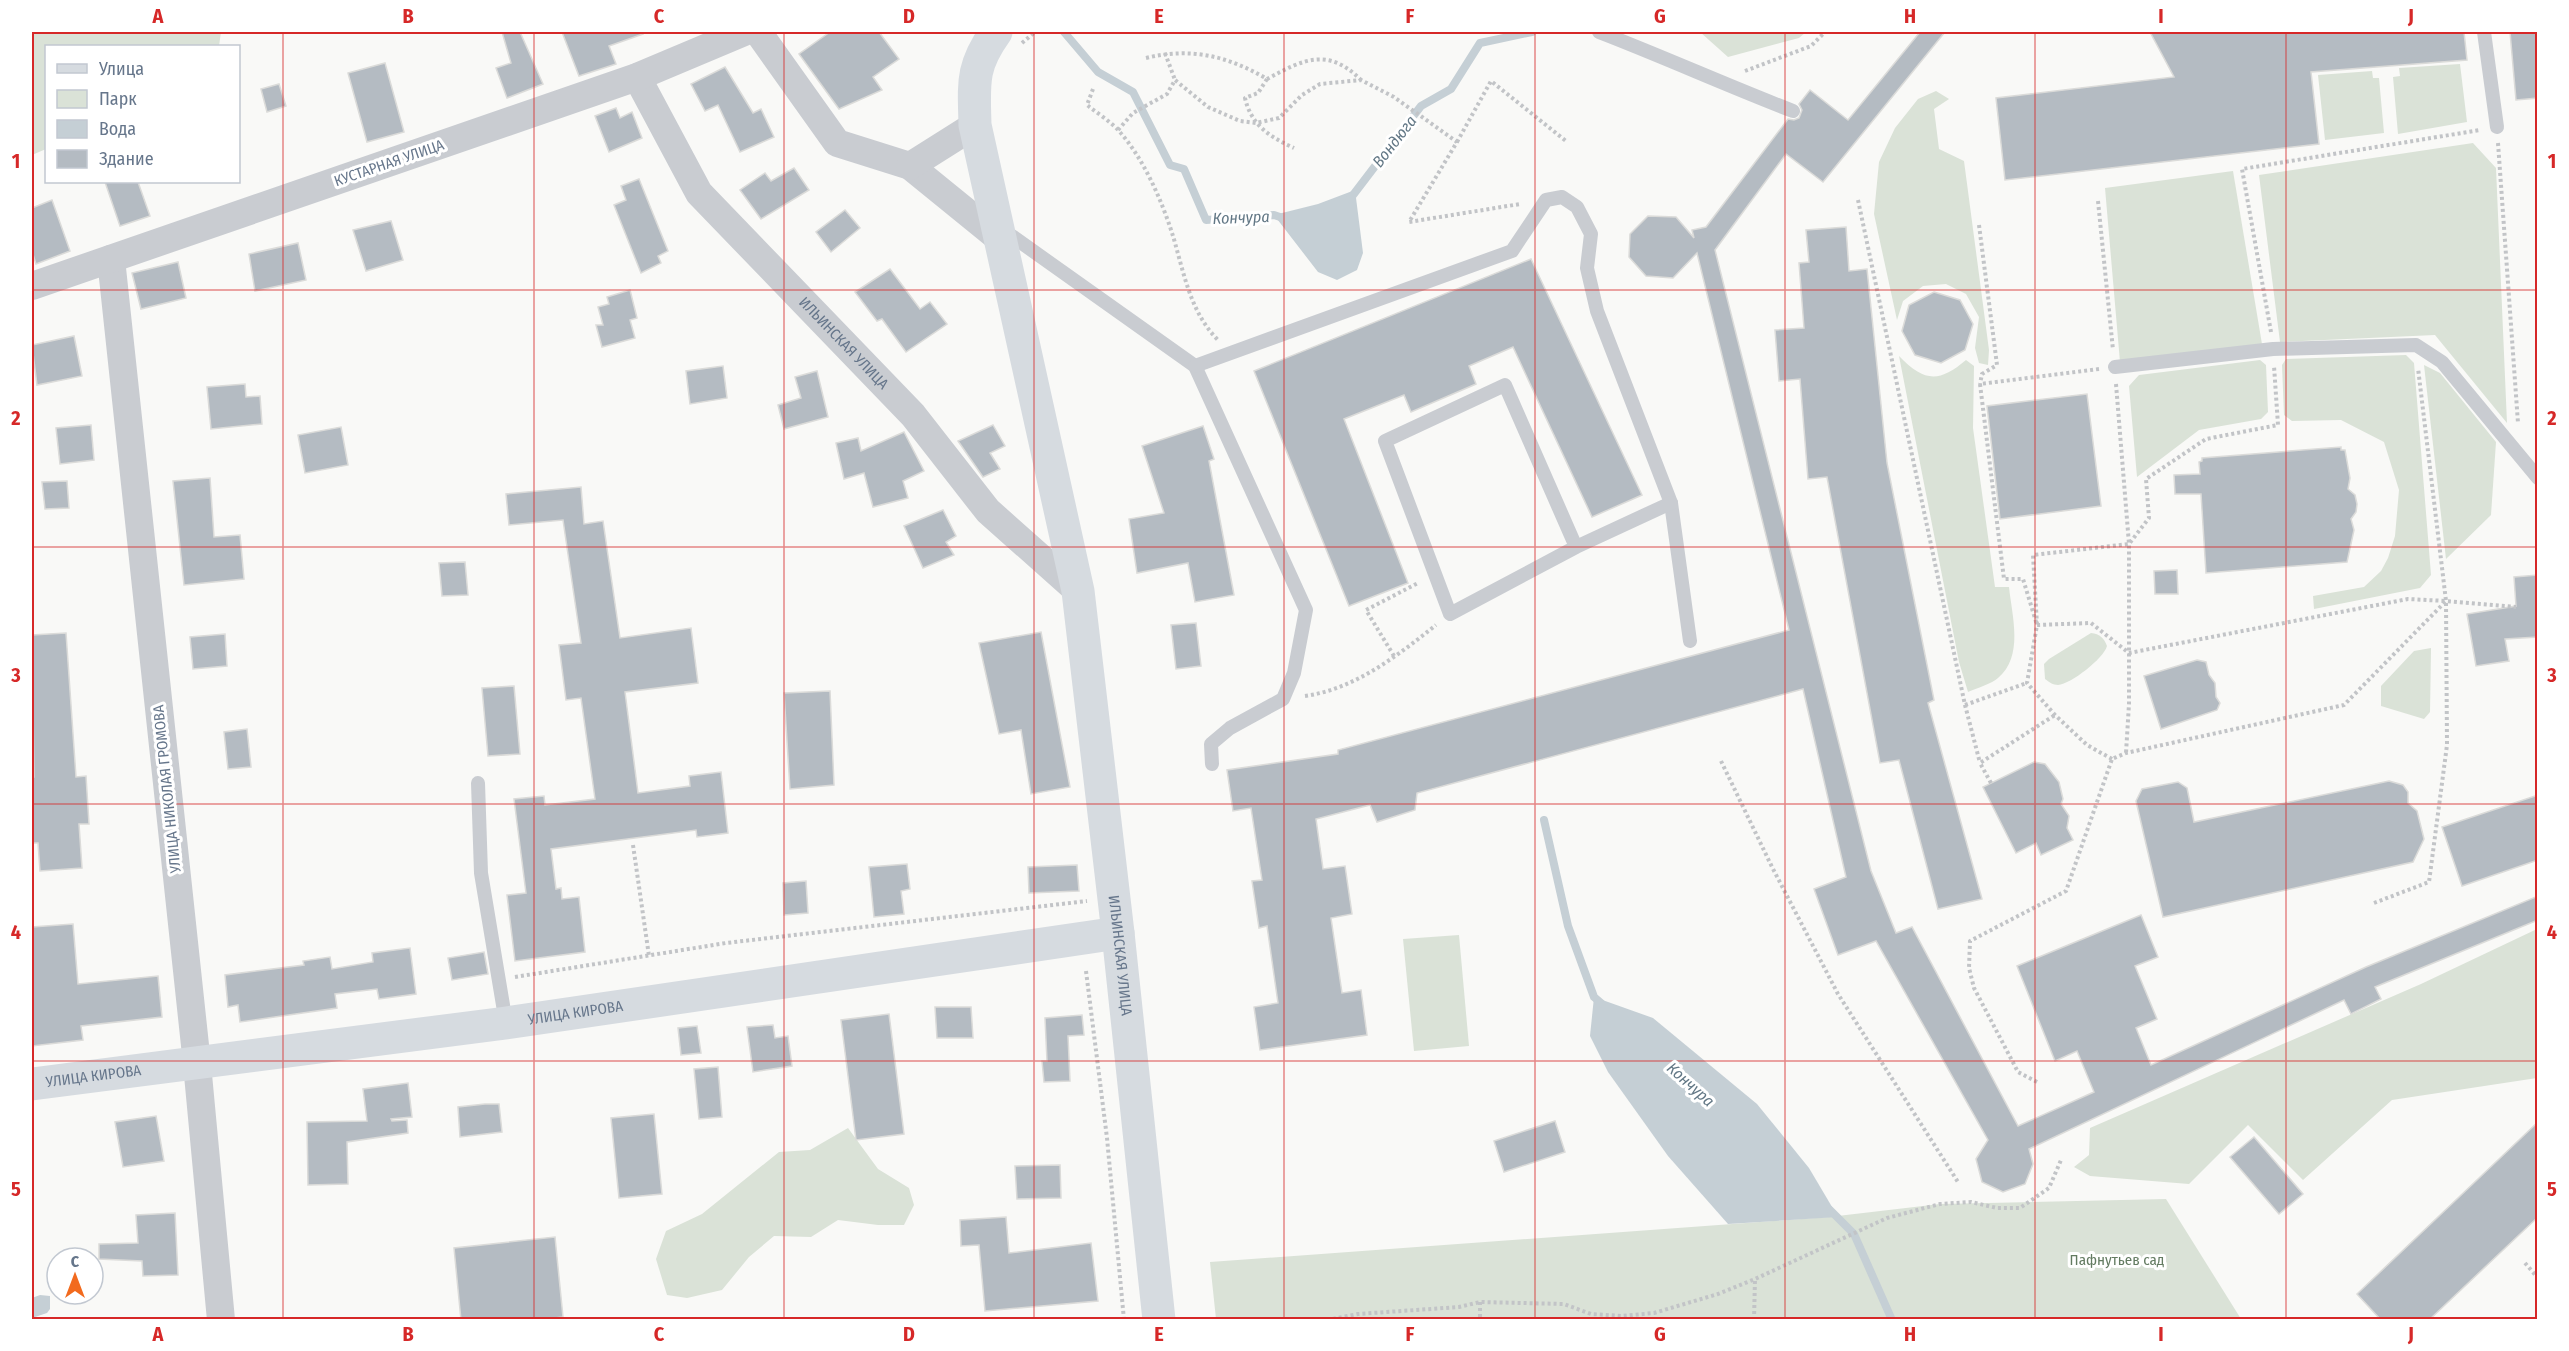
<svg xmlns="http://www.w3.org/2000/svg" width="2569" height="1351" viewBox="0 0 2569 1351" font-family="'Fira Sans Condensed',sans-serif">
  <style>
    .green { fill: #dae2d7 }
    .water { fill: #c5cfd5 }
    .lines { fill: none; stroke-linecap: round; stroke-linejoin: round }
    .stream { stroke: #c5cfd5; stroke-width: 8 }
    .building { fill: #b4bbc2; stroke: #dbdbd9; stroke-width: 1.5 }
    .path { stroke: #c2c4c7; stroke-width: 4; stroke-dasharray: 3 3; stroke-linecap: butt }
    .lane { stroke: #c9ccd1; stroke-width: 14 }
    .street { stroke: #c9ccd1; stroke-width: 28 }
    .secondary { stroke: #d6dbe0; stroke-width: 33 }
    .grid { fill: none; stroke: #d62828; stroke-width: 1.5; stroke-opacity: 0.55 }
    .labels { text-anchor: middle; stroke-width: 6; stroke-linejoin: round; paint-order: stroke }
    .street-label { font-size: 15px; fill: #66768b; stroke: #fff }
    .park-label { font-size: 15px; fill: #637b61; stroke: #fff }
    .water-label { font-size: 16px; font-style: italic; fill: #627785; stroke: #fff }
    .neatline { fill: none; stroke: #d62828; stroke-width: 2 }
    .grid-label { font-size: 20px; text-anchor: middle; font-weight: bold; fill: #d62828 }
  </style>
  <rect width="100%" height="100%" fill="#f9f9f7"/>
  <g class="green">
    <path d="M32,32H221L219,46H46V149L32,155Z"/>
    <path d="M1700,32H1806L1799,38L1728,57Z"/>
    <path d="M2460,64L2467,122L2398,134L2393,77L2400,76L2399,68Z"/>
    <path d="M2372,71L2373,78H2379L2384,133L2325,140L2318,75Z"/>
    <path d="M1936,91L1949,99L1934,109L1939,149L1964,161L1989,350L1988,365L1979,363L1975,348L1979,317L1966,294L1946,284L1923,286L1903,301L1897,320L1874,214L1879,162L1895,128L1918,99Z"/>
    <path d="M2473,143L2496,168L2507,423L2435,335L2280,342L2259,175Z"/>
    <path d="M2233,171L2262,344L2120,362L2105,188Z"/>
    <path d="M2406,355L2414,363L2431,575L2420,588L2314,609L2313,596L2364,587L2381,571L2388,558L2395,536L2399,490L2384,442L2341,420L2292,421L2284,415L2282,365L2286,359Z"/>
    <path d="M1899,356C1924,382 1939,383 1966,360L1974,366L1973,428L1995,587H2009C2012,616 2024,656 1998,678C1991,684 1977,688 1968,692L1959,662Z"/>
    <path d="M2260,360L2266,365L2268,412L2261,419L2199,430L2137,477L2129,386L2139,375Z"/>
    <path d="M2424,365L2440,373L2496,442L2491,515L2446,559Z"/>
    <path d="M2091,633C2100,634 2104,638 2107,646C2104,658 2071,684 2058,685C2053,685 2049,682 2045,679L2044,664L2049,659Z"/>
    <path d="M2431,648L2430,712L2424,719L2381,706V686L2414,651Z"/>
    <path d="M2537,929V1078L2392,1100L2303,1180L2248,1125L2189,1184L2090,1176L2074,1167L2089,1155L2090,1128L2421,984Z"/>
    <path d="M1459,935L1469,1046L1414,1051L1403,939Z"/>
    <path d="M848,1128L878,1169L909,1188L914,1205L904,1225H878L838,1220L811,1237L774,1236L749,1257L722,1290L687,1298L667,1295L656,1259L666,1231L702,1214L779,1152L810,1150Z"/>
    <path d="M2166,1199L2241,1319H1216L1210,1262L1829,1217L1940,1204Z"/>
  </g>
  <g class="water">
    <path d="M1355,190L1363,253L1357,270L1337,280L1318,272L1274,215L1318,204Z"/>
    <path d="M1594,997L1653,1018L1757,1104L1809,1168L1838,1217L1728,1224L1668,1156L1608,1072L1590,1036Z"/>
    <path d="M40,1295L50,1296V1309L47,1313L32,1318V1298Z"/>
  </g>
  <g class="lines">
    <g class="stream">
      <path d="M1064,32L1098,72L1133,92L1170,165L1184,169L1206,220L1274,215L1283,218"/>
      <path d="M1350,199L1421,106L1451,89L1480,43L1532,32"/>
      <path d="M1544,820L1568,926L1594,997L1601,1003"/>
      <path d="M1830,1210L1854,1234L1892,1320"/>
    </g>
  </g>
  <g class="building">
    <path d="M502,32H520L543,84L507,98L496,68L511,63Z"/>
    <path d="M562,32H642L643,34L609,46L616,64L579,76Z"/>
    <path d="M830,32H879L899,59L873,77L882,90L839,109L799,54Z"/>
    <path d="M1920,32H1945L1823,182L1786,154L1715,250L1871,871L1896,933L1912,927L2018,1126L2094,1092L2077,1051L2055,1061L2017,966L2141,915L2158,957L2135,966L2157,1019L2136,1028L2151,1065L2366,967L2538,896V920L2375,987L2381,999L2351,1014L2344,1000L2029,1149L2033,1164L2025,1184L2003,1192L1982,1182L1976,1159L1988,1140L1876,941L1838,955L1814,889L1846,877L1803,689L1417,793L1415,810L1377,822L1370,805L1316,819L1323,869L1345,866L1352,914L1331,918L1342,993L1361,990L1367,1035L1260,1050L1254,1007L1278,1003L1267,926L1259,928L1252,881L1262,880L1251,808L1233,811L1227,770L1338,754V750L1789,630L1697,253L1673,278L1646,276L1629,257L1630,234L1648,216L1676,217L1694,238L1692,230L1706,227L1788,119L1794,120L1799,118L1802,110L1799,104L1810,90L1848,120Z"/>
    <path d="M2150,32H2464L2467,60L2311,72L2319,144L2005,180L1996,98L2174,77Z"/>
    <path d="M2510,32H2538V98L2516,100Z"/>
    <path d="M385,63L404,132L367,142L348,73Z"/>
    <path d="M725,67L753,113L761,109L774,137L740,152L718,105L705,111L691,84Z"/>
    <path d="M279,84L286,106L267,112L261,89Z"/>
    <path d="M616,108L620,118L632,112L642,138L609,152L595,116Z"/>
    <path d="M794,168L809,190L761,219L740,190L765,173L771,181Z"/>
    <path d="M639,179L668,251L658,256L661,263L641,273L614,205L626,200L621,186Z"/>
    <path d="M105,182H138L150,216L120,226Z"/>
    <path d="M52,200L70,251L36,264L32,251V208Z"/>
    <path d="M845,210L860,228L831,252L816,232Z"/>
    <path d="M391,221L403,260L366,271L353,230Z"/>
    <path d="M1846,227L1849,271L1867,269L1887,463L1934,700L1928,703L1982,899L1938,909L1899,760L1880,763L1827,477L1808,479L1800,379L1779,381L1775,330L1804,328L1799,263L1809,262L1806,230Z"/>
    <path d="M298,243L306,280L255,291L249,254Z"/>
    <path d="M1531,259L1642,495L1592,517L1513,347L1469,366L1476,384L1411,412L1404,395L1344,419L1408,583L1349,606L1254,371Z"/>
    <path d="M178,262L186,298L141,309L132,273Z"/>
    <path d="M890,269L920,309L930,302L947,324L906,352L882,319L877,321L855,292Z"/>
    <path d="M630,290L637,318L630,320L635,338L602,347L596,325H603L598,307L609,304L607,297Z"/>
    <path d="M1934,292L1960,300L1973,324L1965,350L1941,363L1915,355L1902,331L1909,305Z"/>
    <path d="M74,336L82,376L37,385L32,345Z"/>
    <path d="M723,366L727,398L690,404L686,371Z"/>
    <path d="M817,371L828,417L784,429L778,405L801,398L795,377Z"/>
    <path d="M245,384L246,397L260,396L262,424L211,429L207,387Z"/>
    <path d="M2087,394L2101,506L2000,519L1987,406Z"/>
    <path d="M91,425L94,460L60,464L56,428Z"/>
    <path d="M993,425L1005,446L990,453L1000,469L983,477L958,441Z"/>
    <path d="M1203,426L1214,459L1209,461L1234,595L1195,602L1188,563L1137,573L1129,519L1164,513L1142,446Z"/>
    <path d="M341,427L348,465L305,473L298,435Z"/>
    <path d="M904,432L924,471L903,481L908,498L873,507L864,473L844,479L836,443L858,438L861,451Z"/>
    <path d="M2341,447V450H2345L2350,478L2348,489L2355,495L2357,504L2356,512L2351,519L2354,530L2347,562L2206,573L2201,494H2175L2174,475L2200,474L2199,462L2202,461V458Z"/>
    <path d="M210,478L214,537L240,535L244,579L184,585L173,481Z"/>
    <path d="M67,481L69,508L45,509L42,482Z"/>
    <path d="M581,487L584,524L603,521L620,638L691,628L698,683L625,692L638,793L690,786L689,776L721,772L728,833L697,837L696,830L551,849L556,889L561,888L562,899L579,897L585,952L515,961L507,895L526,893L514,799L544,796L545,805L595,799L581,698L566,700L559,645L581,643L563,520L509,525L506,494Z"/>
    <path d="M943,510L956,536L946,542L954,555L923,568L904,526Z"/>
    <path d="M465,562L468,595L442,596L439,563Z"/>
    <path d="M2177,570L2178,594H2155L2154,571Z"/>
    <path d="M2538,575V637L2505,639L2509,661L2476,666L2467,614L2516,606L2514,577Z"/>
    <path d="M1196,623L1201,666L1176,669L1171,625Z"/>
    <path d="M1041,632L1070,787L1031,794L1021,730L999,734L979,643Z"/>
    <path d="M66,633L76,777L86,776L89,824H79L82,868L40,871L38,843H32V777H34L32,635Z"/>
    <path d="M225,634L227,666L193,669L190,637Z"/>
    <path d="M2197,660L2206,662L2209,675L2215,683L2216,697L2220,703L2217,710L2161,729L2144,676Z"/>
    <path d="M514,686L520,754L488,756L482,688Z"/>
    <path d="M830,691L834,785L790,789L784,693Z"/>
    <path d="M247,729L251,767L228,769L224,732Z"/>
    <path d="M2034,762L2045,764L2059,782L2063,799L2061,804L2069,816L2067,828L2073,840L2041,855L2036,843L2016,853L1983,787Z"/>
    <path d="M2389,781L2403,785L2408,792V803L2417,811L2424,839L2413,862L2163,917L2136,801L2142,789L2178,782L2187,788L2194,822Z"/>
    <path d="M2538,795V860L2462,886L2442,827Z"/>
    <path d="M907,864L910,889L901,891L904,914L874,917L869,867Z"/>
    <path d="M1077,865L1079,891L1029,893L1028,867Z"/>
    <path d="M806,881L808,913L784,915L783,883Z"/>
    <path d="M73,924L78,984L158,976L162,1017L81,1026L83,1040L32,1046V927Z"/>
    <path d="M410,948L416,994L379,999L377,989L335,994L337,1008L240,1022L238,1005L228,1007L225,975L304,965L303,961L330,957L332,969L373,962L372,953Z"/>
    <path d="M484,952L488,974L452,980L448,958Z"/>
    <path d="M935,1007H971L973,1038H937Z"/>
    <path d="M889,1014L904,1134L856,1140L841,1020Z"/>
    <path d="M1082,1015L1084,1035L1068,1036L1070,1081L1044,1082L1042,1061H1047L1045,1018Z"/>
    <path d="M773,1025L775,1038L788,1036L792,1066L753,1072L747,1027Z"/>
    <path d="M697,1026L701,1053L681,1055L678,1028Z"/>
    <path d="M718,1067L722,1117L699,1119L694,1069Z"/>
    <path d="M408,1083L412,1117L391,1119L392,1121L407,1120L408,1133L347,1142L348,1184L308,1185L307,1122L367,1121L363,1089Z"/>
    <path d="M485,1104H499L502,1132L460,1137L458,1107Z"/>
    <path d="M654,1114L662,1194L619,1198L611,1118Z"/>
    <path d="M156,1116L164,1161L123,1167L115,1122Z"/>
    <path d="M1555,1121L1565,1152L1504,1172L1494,1141Z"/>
    <path d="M2538,1122V1217L2429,1320H2381L2357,1294Z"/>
    <path d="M2254,1137L2303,1194L2279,1214L2230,1157Z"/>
    <path d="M1060,1165L1061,1198L1017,1199L1015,1166Z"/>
    <path d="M175,1213L178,1275L143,1276L142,1261L99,1259V1244L138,1243L136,1215Z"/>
    <path d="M1006,1217L1009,1253L1091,1243L1098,1301L985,1311L979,1245L961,1246L960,1220Z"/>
    <path d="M555,1237L563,1317L538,1320H461L454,1248Z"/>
  </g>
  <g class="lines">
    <g class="path">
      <path d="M1022,43L1035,32"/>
      <path d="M1165,53L1175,80"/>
      <path d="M1146,58C1191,47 1228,56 1267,79C1304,59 1328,47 1361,80"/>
      <path d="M1745,71L1811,46L1825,32"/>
      <path d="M1267,79L1258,93L1245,98C1251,125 1270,137 1294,148"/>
      <path d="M1093,89L1087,105C1097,113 1110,121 1119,131C1144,159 1162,201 1173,236C1184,273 1190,312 1218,340"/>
      <path d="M1118,130L1133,113L1167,94L1175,80L1208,107L1240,121L1256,123L1279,118L1302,95L1320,84L1361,80L1394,97L1457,142L1409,222L1520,204"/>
      <path d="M1457,142L1491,81L1566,141"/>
      <path d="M2498,143L2518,423"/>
      <path d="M1858,200L1965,705L1980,763"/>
      <path d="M2098,201L2113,350"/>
      <path d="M1979,225L1997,365L1982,374L1980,384"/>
      <path d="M2271,332L2242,169L2480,130"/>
      <path d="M2099,369L1980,384L2004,579H2023L2037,625L2033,555L2129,544L2149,518L2146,479L2206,439L2278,425L2274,366"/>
      <path d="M2116,384L2129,544V704L2126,753"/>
      <path d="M1394,656L1366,610L1418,583"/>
      <path d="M1305,696C1355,689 1397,656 1436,625"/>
      <path d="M1965,705L2027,683"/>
      <path d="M2112,759L2087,745L2055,715L2027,683L2037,625L2091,623L2129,653L2408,599L2446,601"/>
      <path d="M1721,761L1772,867L1838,994L1958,1182"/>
      <path d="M1991,783L1980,763L2055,715"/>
      <path d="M633,845L649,956"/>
      <path d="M2374,903L2429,882L2447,745L2446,601L2418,368"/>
      <path d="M1086,971L1107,1138L1124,1320"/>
      <path d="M515,977L726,943L1087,901"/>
      <path d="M2037,1082L2018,1072L1974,988L1969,968L1970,941L2066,891L2112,759L2126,753L2344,705L2446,601L2516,607"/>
      <path d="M2525,1263L2538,1278"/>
      <path d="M1480,1302V1320"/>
      <path d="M1327,1320L1358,1314L1459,1307L1480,1302L1564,1304L1591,1314L1622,1316L1654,1313L1718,1294L1755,1279L1887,1218L1940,1204L1971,1202L1997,1208H2020L2049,1188L2061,1160"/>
      <path d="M1754,1320L1755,1279"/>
    </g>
    <g class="lane">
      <path d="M1599,32C1664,57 1728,86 1793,111"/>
      <path d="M2484,32L2497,127"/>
      <path d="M1002,229L1195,366L1306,610L1294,673L1283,699L1230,728L1211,744L1212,764"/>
      <path d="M1195,366L1512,251L1546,200L1562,197L1577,207L1591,234L1587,268L1597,311L1671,503L1690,641"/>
      <path d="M2115,367L2273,349L2416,345L2442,362L2538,478"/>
      <path d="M1576,547L1450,614L1385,441L1505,385L1576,547L1671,503"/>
      <path d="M478,783L481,873L506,1023"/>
    </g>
    <g class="street">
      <path d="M758,32L837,143L910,166L1001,240"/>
      <path id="s1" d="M637,77L699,193L913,415L988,511L1078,591"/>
      <path d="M910,166L975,125"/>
      <path d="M111,259L197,1064L221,1320"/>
      <path d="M32,286L637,77L744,32"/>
    </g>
    <g class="secondary">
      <path id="s2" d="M996,32C971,67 974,83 975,125L1078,591L1118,933L1159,1320"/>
      <path id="s3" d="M32,1084L506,1023L1118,933"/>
    </g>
  </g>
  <path class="grid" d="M283,32V1320M534,32V1320M784,32V1320M1034,32V1320M1284,32V1320M1535,32V1320M1785,32V1320M2035,32V1320M2286,32V1320M32,290H2538M32,547H2538M32,804H2538M32,1061H2538"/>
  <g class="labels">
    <g class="street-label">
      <text transform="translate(389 163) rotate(-19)" y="5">КУСТАРНАЯ УЛИЦА</text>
      <text dy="5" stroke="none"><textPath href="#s1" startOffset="340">ИЛЬИНСКАЯ УЛИЦА</textPath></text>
      <text transform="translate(167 789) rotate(-96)" y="5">УЛИЦА НИКОЛАЯ ГРОМОВА</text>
      <text dy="5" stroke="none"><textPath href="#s2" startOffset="942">ИЛЬИНСКАЯ УЛИЦА</textPath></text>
      <text dy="5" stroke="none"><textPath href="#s3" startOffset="548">УЛИЦА КИРОВА</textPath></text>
      <text dy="5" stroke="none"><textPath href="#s3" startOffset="62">УЛИЦА КИРОВА</textPath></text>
    </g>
    <g class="park-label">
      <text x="2117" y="1265">Пафнутьев сад</text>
    </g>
    <g class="water-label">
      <text transform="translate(1394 141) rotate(-52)" y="6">Вондюга</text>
      <text transform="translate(1241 217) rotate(-2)" y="6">Кончура</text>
      <text transform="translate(1691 1084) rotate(42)" y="6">Кончура</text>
    </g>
  </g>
  <rect width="2569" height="1351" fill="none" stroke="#ffffff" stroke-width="66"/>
  <rect x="45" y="45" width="195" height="138" fill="#ffffff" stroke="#c2c8d1" stroke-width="1.5"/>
  <rect x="57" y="64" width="30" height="9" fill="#d6dbe0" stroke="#c2c8d1" stroke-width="1.5"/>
  <text x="99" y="75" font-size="18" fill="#66768b">Улица</text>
  <rect x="57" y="90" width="30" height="18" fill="#dae2d7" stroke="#c2c8d1" stroke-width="1.5"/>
  <text x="99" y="105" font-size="18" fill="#66768b">Парк</text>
  <rect x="57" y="120" width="30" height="18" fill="#c5cfd5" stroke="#c2c8d1" stroke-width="1.5"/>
  <text x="99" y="135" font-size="18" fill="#66768b">Вода</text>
  <rect x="57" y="150" width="30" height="18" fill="#b4bbc2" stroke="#c2c8d1" stroke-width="1.5"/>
  <text x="99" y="165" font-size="18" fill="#66768b">Здание</text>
  <g transform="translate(75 1276)"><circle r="28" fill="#ffffff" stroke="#c2c8d1" stroke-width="1.5"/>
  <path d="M0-4.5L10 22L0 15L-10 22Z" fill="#f26a1e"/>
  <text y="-9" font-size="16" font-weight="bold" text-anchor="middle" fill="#66768b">С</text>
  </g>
  <rect x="33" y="33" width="2503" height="1285" class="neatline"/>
  <g class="grid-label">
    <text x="158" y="23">A</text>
    <text x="408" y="23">B</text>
    <text x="659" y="23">C</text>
    <text x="909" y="23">D</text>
    <text x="1159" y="23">E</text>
    <text x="1410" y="23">F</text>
    <text x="1660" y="23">G</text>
    <text x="1910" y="23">H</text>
    <text x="2161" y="23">I</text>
    <text x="2411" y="23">J</text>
    <text x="16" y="168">1</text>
    <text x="2552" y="168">1</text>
    <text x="16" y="425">2</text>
    <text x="2552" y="425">2</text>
    <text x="16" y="682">3</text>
    <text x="2552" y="682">3</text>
    <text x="16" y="939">4</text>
    <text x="2552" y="939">4</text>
    <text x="16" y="1196">5</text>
    <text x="2552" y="1196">5</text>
    <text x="158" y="1341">A</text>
    <text x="408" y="1341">B</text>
    <text x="659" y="1341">C</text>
    <text x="909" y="1341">D</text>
    <text x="1159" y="1341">E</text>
    <text x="1410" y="1341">F</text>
    <text x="1660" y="1341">G</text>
    <text x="1910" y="1341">H</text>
    <text x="2161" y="1341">I</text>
    <text x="2411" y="1341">J</text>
  </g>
</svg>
